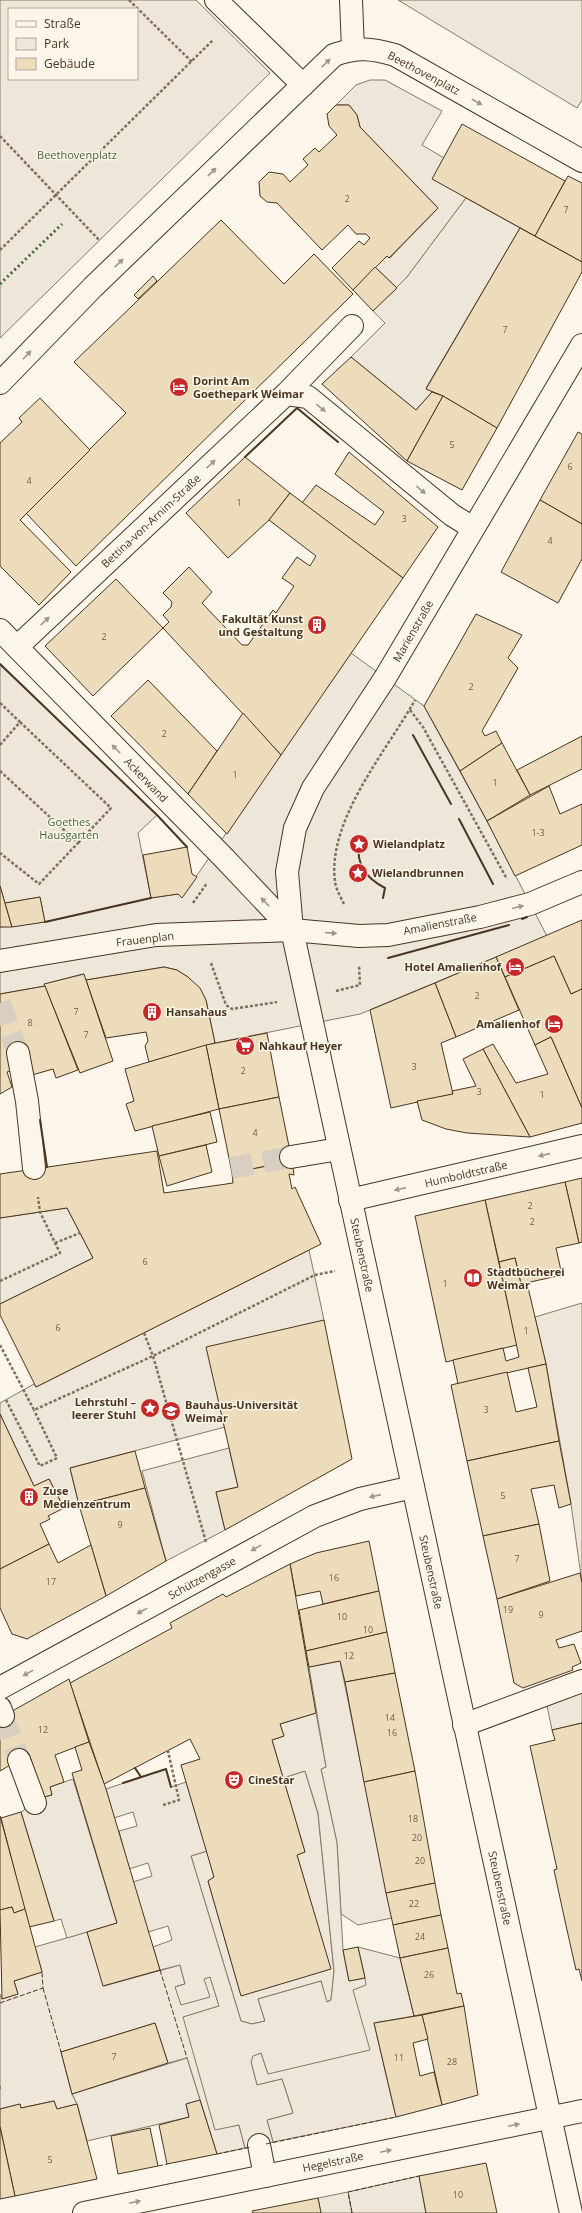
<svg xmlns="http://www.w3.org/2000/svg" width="582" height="2213" viewBox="0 0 582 2213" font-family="'Open Sans',sans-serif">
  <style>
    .green { fill: #ede6d9; stroke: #887966; fill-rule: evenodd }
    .parking { fill: #ede7d9; stroke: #887966 }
    .building { fill: #ecdcbc; stroke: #4a3520 }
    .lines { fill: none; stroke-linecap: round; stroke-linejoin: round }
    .minor-tunnel { stroke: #d8cfc1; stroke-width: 22; stroke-dasharray: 22 11; stroke-linecap: butt }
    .minor-casing { stroke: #4a3520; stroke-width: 24 }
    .path { stroke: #7f6f5c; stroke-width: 2.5; stroke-dasharray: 3 2; stroke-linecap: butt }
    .minor { stroke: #fbf6e9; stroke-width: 22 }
    .hedge { stroke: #436837; stroke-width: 3; stroke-dasharray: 2 3; stroke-linecap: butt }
    .fence { stroke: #4a3520; stroke-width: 1; stroke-dasharray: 5 2; stroke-linecap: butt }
    .wall { stroke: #4a3520; stroke-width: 2 }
    .oneway { fill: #a29684 }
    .labels { text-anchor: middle; stroke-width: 3; stroke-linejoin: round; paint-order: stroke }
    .number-label { font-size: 9px; fill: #725f47 }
    .street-label { font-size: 11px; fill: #4a3520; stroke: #fbf6e9 }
    .park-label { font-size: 11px; fill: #436837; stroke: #fbf6e9 }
    .poi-label { font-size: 11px; font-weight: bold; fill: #4a3520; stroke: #fbf6e9; text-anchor: start }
  </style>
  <rect width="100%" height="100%" fill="#fbf6e9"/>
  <g class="green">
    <path d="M0,0H196L270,73L0,338ZM9,9H137V79H9Z"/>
    <path d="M370,80H385L442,111L422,145L444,158L466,198L407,277L397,288L375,267L387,256L390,258L438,208L360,127L357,115L349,105H336L356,85Z"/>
    <path d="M0,664L157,815L138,833L151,898L45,922L40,897L5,903L0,886Z"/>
    <path d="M582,1303V1583L571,1504L546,1364L535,1317Z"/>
    <path d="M340,1661L392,1918L358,1925L341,1914L337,1843L321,1769L326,1767L309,1667Z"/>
    <path d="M305,1771L318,1814L334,1971L331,2000L326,2002L321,1981L258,1999L265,2021L252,2024L241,2021L191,1856L207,1851L214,1877L208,1881L241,1995L330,1969L297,1855L305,1852L283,1778Z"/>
    <path d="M87,1932L104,1986L180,1965L185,1984L175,1987L210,1976L219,2006L184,2017L215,2129L239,2125L245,2148L217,2154L187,2058L168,2063L155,2023L61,2052L72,2094L77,2104L57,2109L54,2101L21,2108L20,2104L0,2109V1994L2,1999L18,1994L14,1981L42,1972L35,1947Z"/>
    <path d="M358,1947L400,1958L414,2016L374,2023L396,2117L273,2142L267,2120L293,2113L282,2079L257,2085L251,2062L252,2056L261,2053L268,2074L365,1978Z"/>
    <path d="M419,2176L426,2213H352L348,2192Z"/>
  </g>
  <g class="parking">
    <path d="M398,0H582V100L577,108Z"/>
    <path d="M466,198L520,228L426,388L432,392L416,410L351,357L385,323L373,311L407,277Z"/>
    <path d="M351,653L424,706L487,821L547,936L360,1014L215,1043L206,1000L188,977L177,970L164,967L86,980L83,974L45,984V986L0,994V927L45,922L151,898L178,894L182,897Z"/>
    <path d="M67,1208L93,1258L0,1304V1218Z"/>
    <path d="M309,1250L324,1320L225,1427L70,1468L79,1505L64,1508L49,1479L34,1486L0,1414V1403L34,1384L36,1387Z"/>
    <path d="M229,1448L238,1487L216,1492L225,1530L166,1561L142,1471Z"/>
    <path d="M582,1693V1723L552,1730L546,1701Z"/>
    <path d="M316,1713L326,1767L321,1769L337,1843L343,1950L349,1981L365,1978L366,1985L353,1990L370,2050L268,2074L261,2053L253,2056L251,2062L257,2085L282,2079L293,2113L267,2120L273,2142L245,2148L239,2125L215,2130L183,2017L219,2006L210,1977L204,1979L210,1997L181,2005L175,1987L185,1984L180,1965L160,1970L153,1947L172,1940L168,1926L148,1932L133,1882L152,1876L148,1863L129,1869L119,1831L137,1826L133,1812L114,1818L106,1789L166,1769L171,1787L186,1782L207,1851L191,1856L241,2021L252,2024L265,2021L258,1999L321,1981L327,2002L331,2000L334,1971L318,1813L305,1771L283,1778L272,1740L284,1736L280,1724Z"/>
    <path d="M73,1779L117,1923L67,1938L61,1919L54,1921L21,1812L44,1797L52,1795L50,1787Z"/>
    <path d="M187,2058L200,2100L186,2104L189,2117L87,2141L77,2104L72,2094Z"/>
    <path d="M348,2192L352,2213H321L318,2198Z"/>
  </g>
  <g class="building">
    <path d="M336,105H349L357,115L360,127L438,208L389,258L387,256L353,290L332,268L359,241L364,245L370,238L366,234H356L348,225L322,250L277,203L267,202L260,196L259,182L269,172L283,174L290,182L308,165L303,159L315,148L319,152L337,135L329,126L327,114Z"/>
    <path d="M462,124L565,181L535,236L432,179Z"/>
    <path d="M568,176L582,183V262L535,236Z"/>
    <path d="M221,220L284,284L314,254L353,294L76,566L26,513L126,413L74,362Z"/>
    <path d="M520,228L582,262V272L497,428L443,396L426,389Z"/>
    <path d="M375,267L397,288L373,311L353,290Z"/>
    <path d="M153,276L157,281L138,299L134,295Z"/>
    <path d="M351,357L416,410L432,392L443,396L407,461L322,384Z"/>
    <path d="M443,396L497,428L462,490L407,461Z"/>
    <path d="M40,398L90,450L20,520L71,572L39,605L0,566V443L22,422L19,418Z"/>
    <path d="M578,432L582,434V524L540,500Z"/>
    <path d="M349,452L438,527L403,578L302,503L316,485L375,525L384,512L335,474Z"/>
    <path d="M245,457L290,493L269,520L228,558L186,513Z"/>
    <path d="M290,493L403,578L281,755L163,628L169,622L163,615L171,607L172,602L163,593L189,567L212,592L202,603L242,645H248L273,610L276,613L294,586L282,578L297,557L310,566L316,556L269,520Z"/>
    <path d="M540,500L582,524V559L558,603L501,572Z"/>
    <path d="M116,579L163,628L93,696L45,646Z"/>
    <path d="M476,614L522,635L508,658L518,668L482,731L485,736L496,731L502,743L460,771L424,706Z"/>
    <path d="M148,680L217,751L188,794L111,716Z"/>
    <path d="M243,713L281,755L227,834L188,794Z"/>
    <path d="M582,736V769L530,795L517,770Z"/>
    <path d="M502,743L530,795L487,821L460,771Z"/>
    <path d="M549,786L560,814L582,804V845L515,876L487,821Z"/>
    <path d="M187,847L192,874L197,877L182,898L178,894L151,898L143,855Z"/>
    <path d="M0,886L5,903L12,927H0Z"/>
    <path d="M40,897L45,922L12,927L5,903Z"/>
    <path d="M582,920V989L571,994L554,956L505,977L496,957Z"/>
    <path d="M554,956L571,994L582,989V1108L551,1037L535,1045L505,977Z"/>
    <path d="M496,957L519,1010L456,1037L435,983Z"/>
    <path d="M164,967L177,970L188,977L200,988L206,1000L215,1043L149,1062L145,1046L148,1041L146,1032L106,1038L86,980Z"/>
    <path d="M84,974L113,1061L80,1073L44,984Z"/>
    <path d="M435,983L456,1037L441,1043L453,1094L391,1108L370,1010Z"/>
    <path d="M45,986L78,1070L56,1078L53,1069L32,1075L14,1070L7,1072L12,1087L0,1094V994Z"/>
    <path d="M267,1033L279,1097L219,1109L206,1045Z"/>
    <path d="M551,1037L582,1108V1123L530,1137L483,1049L493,1044L516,1083L548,1074L535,1045Z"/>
    <path d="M206,1045L219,1109L135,1131L126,1104L134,1101L125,1069Z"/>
    <path d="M483,1049L530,1137L467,1133L446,1129L422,1120L417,1101L453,1094L452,1091L476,1086L463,1059Z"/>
    <path d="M279,1097L292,1161L232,1173L219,1109Z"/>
    <path d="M210,1112L217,1142L159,1156L152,1126Z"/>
    <path d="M206,1145L212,1172L167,1186L159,1156Z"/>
    <path d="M157,1151L164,1193L233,1183L232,1173L292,1161L294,1175L289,1174L292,1189L295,1187L321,1244L36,1387L0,1315V1304L93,1258L67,1208L0,1218V1174Z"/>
    <path d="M582,1178V1242L579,1243L565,1182Z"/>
    <path d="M565,1182L579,1243L556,1248L562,1275L521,1284L515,1258L499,1262L485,1200Z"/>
    <path d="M485,1200L517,1345L446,1362L415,1216Z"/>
    <path d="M515,1258L521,1284L527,1283L546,1364L458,1384L453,1360L503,1348L506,1361L519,1357L499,1262Z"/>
    <path d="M324,1320L352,1459L225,1530L216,1492L238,1487L206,1347Z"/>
    <path d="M546,1364L559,1441L467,1461L451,1385L507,1372L516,1412L537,1407L528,1368Z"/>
    <path d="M0,1414L34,1486L49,1479L64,1508L48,1516L50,1519L40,1524L49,1544L0,1569Z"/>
    <path d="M559,1441L571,1504L559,1508L554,1485L531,1489L539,1524L483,1536L467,1461Z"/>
    <path d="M135,1451L145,1488L79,1505L70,1468Z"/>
    <path d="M145,1488L166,1561L106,1596L79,1505Z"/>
    <path d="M539,1524L550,1581L497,1599L483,1536Z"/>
    <path d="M369,1541L379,1591L323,1604L320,1591L296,1596L290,1564L316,1553Z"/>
    <path d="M49,1544L58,1563L91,1545L106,1596L27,1639L12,1634L0,1608V1569Z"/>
    <path d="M290,1564L316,1713L280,1724L284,1736L272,1740L305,1852L297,1855L331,1969L241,1996L208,1881L214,1877L181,1765L200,1759L190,1739L104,1784L70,1683L172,1628L170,1623L223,1594L226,1597Z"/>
    <path d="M580,1573L582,1583V1631L556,1640L559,1648L574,1644L581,1663L572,1667L573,1670L523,1688L514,1683L497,1599Z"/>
    <path d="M379,1591L387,1632L306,1651L299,1610Z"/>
    <path d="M387,1632L395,1673L345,1682L340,1661L309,1667L306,1651Z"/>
    <path d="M395,1673L415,1771L364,1782L345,1682Z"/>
    <path d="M69,1679L89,1742L55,1755L64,1782L50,1787L52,1795L44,1797L29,1754L0,1771V1718Z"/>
    <path d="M582,1723V1981L579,1969L576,1970L565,1921L554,1870L557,1869L530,1746L555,1740L552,1730Z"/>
    <path d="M89,1742L106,1789L160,1970L103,1986L87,1932L117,1923L72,1773L82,1770L75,1747Z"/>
    <path d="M415,1771L435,1883L386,1893L364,1782Z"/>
    <path d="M21,1812L54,1921L29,1927L1,1818Z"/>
    <path d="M0,1816L25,1909L14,1913L12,1907L0,1910Z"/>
    <path d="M435,1883L441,1915L393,1925L386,1893Z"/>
    <path d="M12,1907L14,1913L25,1909L42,1972L14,1981L18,1994L2,1999L0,1910Z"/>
    <path d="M441,1915L448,1948L400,1958L393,1925Z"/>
    <path d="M358,1947L365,1978L349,1981L343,1950Z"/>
    <path d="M448,1948L457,1994L461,1993L464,2006L414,2016L400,1958Z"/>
    <path d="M464,2006L478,2095L442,2105L422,2015Z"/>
    <path d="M422,2015L428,2039L413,2043L420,2076L434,2072L442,2105L396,2117L374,2023Z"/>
    <path d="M155,2023L168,2063L72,2094L61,2052Z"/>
    <path d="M200,2100L217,2154L167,2164L159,2125L189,2117L186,2104Z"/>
    <path d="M54,2101L57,2109L77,2104L97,2179L15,2196L0,2127V2109L20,2104L21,2108Z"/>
    <path d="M0,2127L15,2196L0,2199Z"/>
    <path d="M150,2128L158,2166L118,2174L111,2136Z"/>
    <path d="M486,2163L497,2213H426L419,2176Z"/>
    <path d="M318,2198L321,2213H253L252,2211Z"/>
  </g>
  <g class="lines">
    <g class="minor-tunnel">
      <path d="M0,1003L18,1053"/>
      <path d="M231,1168L291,1157"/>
      <path d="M3,1716L19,1760"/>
    </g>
    <g class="minor-casing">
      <g id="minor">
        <path d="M216,0L303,85"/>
        <path d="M351,0L353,49"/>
        <path d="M0,383L93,287L334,55C358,47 370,48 395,55L582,161"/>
        <path d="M286,394L308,397L452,515L473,528"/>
        <path d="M0,630L224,858L292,930"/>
        <path d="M17,647L286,394L352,326"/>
        <path d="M0,961L156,935L292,930L359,936L388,935L480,917L530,904L582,882"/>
        <path d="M18,1053L27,1101L34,1168"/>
        <path d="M291,1157L339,1149"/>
        <path d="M350,1200L582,1146"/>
        <path d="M0,1688L315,1516L360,1499L413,1487"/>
        <path d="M0,1708L3,1716"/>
        <path d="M464,1725L582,1681"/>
        <path d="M19,1760L35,1803"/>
        <path d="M259,2145L265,2176"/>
        <path d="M84,2213L582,2111"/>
        <path d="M571,2213L292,930L287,872L295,828L313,788L385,678L582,345"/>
      </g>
    </g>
    <g class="path">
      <path d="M129,0L192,62"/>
      <path d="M0,136L99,240"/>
      <path d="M0,250L213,40"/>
      <path d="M0,703L20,722L0,745"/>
      <path d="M410,710L423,727L507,879"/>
      <path d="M20,722L111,808L78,843"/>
      <path d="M0,771L78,843L39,884L0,853"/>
      <path d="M193,903L207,883"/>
      <path d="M344,904C341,898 336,889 335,882C327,820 386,752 415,700"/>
      <path d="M211,963L226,1005L232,1009L277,1002"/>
      <path d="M336,991L360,985L359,966"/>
      <path d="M55,1243L80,1233"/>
      <path d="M0,1281L60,1253L40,1212L38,1197"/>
      <path d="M144,1333L153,1356L206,1542"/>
      <path d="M0,1345L34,1410L153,1356L315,1275L335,1271"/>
      <path d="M6,1400L40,1466L57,1458L34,1410"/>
      <path d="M163,1805L179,1800L168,1751"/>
    </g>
    <use href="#minor" class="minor"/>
    <path class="hedge" d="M0,284L62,224"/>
    <g class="fence">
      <path d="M160,1970L187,2058"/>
      <path d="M43,1988L61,2052"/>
      <path d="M0,2003L43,1988L42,1972"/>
      <path d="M0,2086V2089"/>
      <path d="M266,2144L396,2117"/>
      <path d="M217,2154L251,2147"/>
      <path d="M158,2166L167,2164"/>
      <path d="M352,2213L348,2192L419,2176"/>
    </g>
    <g class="wall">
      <path d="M245,457L297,408L338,442"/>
      <path d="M0,664L157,815L187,847"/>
      <path d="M413,735L451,804"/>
      <path d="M459,819L493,884"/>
      <path d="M350,842L359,843C356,865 366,878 385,888L383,898"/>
      <path d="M522,919L527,917"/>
      <path d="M45,922L151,898"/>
      <path d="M388,958L509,925"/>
      <path d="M40,1120L47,1167"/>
      <path d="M135,1768L141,1777"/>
      <path d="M123,1783L166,1769L171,1787"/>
    </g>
  </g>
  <defs><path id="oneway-solid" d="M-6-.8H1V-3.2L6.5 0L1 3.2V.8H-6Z"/></defs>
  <g class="oneway">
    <use href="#oneway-solid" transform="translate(326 63) rotate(-44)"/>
    <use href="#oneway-solid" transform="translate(477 102) rotate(29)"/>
    <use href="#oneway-solid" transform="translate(212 172) rotate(-44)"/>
    <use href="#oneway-solid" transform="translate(119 263) rotate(-44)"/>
    <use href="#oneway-solid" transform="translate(27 355) rotate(-46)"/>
    <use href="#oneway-solid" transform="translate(321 408) rotate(39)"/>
    <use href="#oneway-solid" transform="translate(211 464) rotate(-43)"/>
    <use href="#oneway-solid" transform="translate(421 490) rotate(39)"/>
    <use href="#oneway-solid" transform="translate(45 621) rotate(-43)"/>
    <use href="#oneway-solid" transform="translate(116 749) rotate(-134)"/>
    <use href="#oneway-solid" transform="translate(265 902) rotate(-134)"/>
    <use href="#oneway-solid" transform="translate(518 907) rotate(-14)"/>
    <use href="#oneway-solid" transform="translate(331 933) rotate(5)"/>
    <use href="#oneway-solid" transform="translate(544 1155) rotate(167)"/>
    <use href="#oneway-solid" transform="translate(400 1189) rotate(167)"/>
    <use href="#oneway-solid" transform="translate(375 1496) rotate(167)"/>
    <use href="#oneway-solid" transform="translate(256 1548) rotate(151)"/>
    <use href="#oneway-solid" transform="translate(142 1611) rotate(151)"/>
    <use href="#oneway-solid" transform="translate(28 1673) rotate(151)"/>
    <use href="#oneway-solid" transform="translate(514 2125) rotate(-12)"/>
    <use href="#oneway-solid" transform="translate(386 2151) rotate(-12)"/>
    <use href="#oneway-solid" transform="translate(135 2202) rotate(-12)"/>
  </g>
  <defs>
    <g id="hotel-disc" transform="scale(1)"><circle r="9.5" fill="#c62828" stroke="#fbf6e9"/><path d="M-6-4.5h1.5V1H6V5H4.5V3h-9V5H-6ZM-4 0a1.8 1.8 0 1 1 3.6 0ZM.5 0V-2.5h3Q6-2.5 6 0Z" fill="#fff"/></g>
    <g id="building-disc" transform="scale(1)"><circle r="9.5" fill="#c62828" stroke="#fbf6e9"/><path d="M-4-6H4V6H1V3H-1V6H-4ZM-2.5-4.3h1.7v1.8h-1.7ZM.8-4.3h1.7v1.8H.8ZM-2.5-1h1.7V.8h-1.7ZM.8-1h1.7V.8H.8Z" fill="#fff"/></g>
    <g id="sight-disc" transform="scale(1)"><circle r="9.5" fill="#c62828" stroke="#fbf6e9"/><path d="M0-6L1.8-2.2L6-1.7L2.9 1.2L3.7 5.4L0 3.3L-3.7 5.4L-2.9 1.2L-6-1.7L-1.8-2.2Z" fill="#fff"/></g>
    <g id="supermarket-disc" transform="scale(1)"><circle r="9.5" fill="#c62828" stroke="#fbf6e9"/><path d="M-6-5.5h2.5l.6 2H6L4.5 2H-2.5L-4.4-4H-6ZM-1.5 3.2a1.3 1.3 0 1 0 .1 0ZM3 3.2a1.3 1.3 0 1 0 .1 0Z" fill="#fff"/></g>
    <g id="library-disc" transform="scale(1)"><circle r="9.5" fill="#c62828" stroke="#fbf6e9"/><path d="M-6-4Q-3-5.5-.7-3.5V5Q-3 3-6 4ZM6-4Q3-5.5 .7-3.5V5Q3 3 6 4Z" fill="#fff"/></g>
    <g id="university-disc" transform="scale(1)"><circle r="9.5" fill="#c62828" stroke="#fbf6e9"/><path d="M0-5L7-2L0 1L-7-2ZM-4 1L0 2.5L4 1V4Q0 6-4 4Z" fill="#fff"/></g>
    <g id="theatre-disc" transform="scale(1)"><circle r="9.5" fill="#c62828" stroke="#fbf6e9"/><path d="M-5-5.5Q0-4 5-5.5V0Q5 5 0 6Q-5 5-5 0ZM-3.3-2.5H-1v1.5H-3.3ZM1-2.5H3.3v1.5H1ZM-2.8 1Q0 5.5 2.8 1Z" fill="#fff"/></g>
  </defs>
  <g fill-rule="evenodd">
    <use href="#hotel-disc" x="179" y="387"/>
    <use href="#building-disc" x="317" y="625"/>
    <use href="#sight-disc" x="359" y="844"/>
    <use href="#sight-disc" x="358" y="873"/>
    <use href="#hotel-disc" x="515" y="967"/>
    <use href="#building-disc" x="152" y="1012"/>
    <use href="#hotel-disc" x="554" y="1024"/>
    <use href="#supermarket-disc" x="245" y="1046"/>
    <use href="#library-disc" x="473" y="1278"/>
    <use href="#sight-disc" x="150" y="1408"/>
    <use href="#university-disc" x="171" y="1411"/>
    <use href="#building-disc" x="29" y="1497"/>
    <use href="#theatre-disc" x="234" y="1780"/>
  </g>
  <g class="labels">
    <g class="number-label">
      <text x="347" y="202">2</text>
      <text x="566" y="213">7</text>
      <text x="505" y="333">7</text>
      <text x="452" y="448">5</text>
      <text x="570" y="470">6</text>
      <text x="29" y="484">4</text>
      <text x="239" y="506">1</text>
      <text x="404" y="522">3</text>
      <text x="550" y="544">4</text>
      <text x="104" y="640">2</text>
      <text x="471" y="690">2</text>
      <text x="164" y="737">2</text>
      <text x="235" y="778">1</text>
      <text x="495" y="786">1</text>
      <text x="538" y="836">1-3</text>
      <text x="477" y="999">2</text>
      <text x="76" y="1015">7</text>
      <text x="30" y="1026">8</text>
      <text x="86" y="1038">7</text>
      <text x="414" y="1070">3</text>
      <text x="243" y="1074">2</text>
      <text x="479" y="1095">3</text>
      <text x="542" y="1098">1</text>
      <text x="255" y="1136">4</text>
      <text x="530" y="1209">2</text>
      <text x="532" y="1225">2</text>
      <text x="145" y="1265">6</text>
      <text x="445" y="1287">1</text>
      <text x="58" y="1331">6</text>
      <text x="526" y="1334">1</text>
      <text x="486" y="1413">3</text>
      <text x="503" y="1499">5</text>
      <text x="120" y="1528">9</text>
      <text x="517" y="1562">7</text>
      <text x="334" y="1581">16</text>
      <text x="51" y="1585">17</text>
      <text x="508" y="1613">19</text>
      <text x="541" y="1618">9</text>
      <text x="342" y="1620">10</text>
      <text x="368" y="1633">10</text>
      <text x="349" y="1659">12</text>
      <text x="390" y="1721">14</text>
      <text x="43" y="1733">12</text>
      <text x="392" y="1736">16</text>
      <text x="413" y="1822">18</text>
      <text x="417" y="1841">20</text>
      <text x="420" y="1864">20</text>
      <text x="414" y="1907">22</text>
      <text x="420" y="1940">24</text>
      <text x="429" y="1978">26</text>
      <text x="114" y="2060">7</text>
      <text x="399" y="2061">11</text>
      <text x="452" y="2065">28</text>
      <text x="50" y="2163">5</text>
      <text x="458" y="2198">10</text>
    </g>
    <g class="street-label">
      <text transform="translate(424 73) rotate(28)" y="4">Beethovenplatz</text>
      <text transform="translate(151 521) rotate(-43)" y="4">Bettina-von-Arnim-Straße</text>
      <text transform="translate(413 631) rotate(-60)" y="4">Marienstraße</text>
      <text transform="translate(146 780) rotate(46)" y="4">Ackerwand</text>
      <text transform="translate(440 924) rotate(-11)" y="4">Amalienstraße</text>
      <text transform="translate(145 939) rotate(-7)" y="4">Frauenplan</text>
      <text transform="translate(466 1174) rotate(-13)" y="4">Humboldtstraße</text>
      <text transform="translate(362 1255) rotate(78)" y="4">Steubenstraße</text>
      <text transform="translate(431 1572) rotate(78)" y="4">Steubenstraße</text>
      <text transform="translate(202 1578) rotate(-29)" y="4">Schützengasse</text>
      <text transform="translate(500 1888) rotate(78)" y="4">Steubenstraße</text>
      <text transform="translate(333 2162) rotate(-12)" y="4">Hegelstraße</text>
    </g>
    <g class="park-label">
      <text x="77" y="159">Beethovenplatz</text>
      <text x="69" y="826">Goethes<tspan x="69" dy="13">Hausgarten</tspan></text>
    </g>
    <g class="poi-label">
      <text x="193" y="385">Dorint Am<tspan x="193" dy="13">Goethepark Weimar</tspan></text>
      <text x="303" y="623" text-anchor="end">Fakultät Kunst<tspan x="303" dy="13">und Gestaltung</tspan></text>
      <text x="373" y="848">Wielandplatz</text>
      <text x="372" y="877">Wielandbrunnen</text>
      <text x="501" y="971" text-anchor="end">Hotel Amalienhof</text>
      <text x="166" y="1016">Hansahaus</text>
      <text x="540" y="1028" text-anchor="end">Amalienhof</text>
      <text x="259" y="1050">Nahkauf Heyer</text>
      <text x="487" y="1276">Stadtbücherei<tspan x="487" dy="13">Weimar</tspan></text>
      <text x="136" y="1406" text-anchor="end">Lehrstuhl –<tspan x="136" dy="13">leerer Stuhl</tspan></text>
      <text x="185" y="1409">Bauhaus-Universität<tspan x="185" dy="13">Weimar</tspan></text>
      <text x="43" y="1495">Zuse<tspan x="43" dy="13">Medienzentrum</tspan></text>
      <text x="248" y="1784">CineStar</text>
    </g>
  </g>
  <rect x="8" y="8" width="130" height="72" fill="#fbf6e9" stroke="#b4a999"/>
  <rect x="16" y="21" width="20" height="6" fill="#fbf6e9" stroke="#b4a999"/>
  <text x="44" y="28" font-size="12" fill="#4a3520">Straße</text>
  <rect x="16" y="38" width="20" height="12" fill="#ede6d9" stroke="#b4a999"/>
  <text x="44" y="48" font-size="12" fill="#4a3520">Park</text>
  <rect x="16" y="58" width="20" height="12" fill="#ecdcbc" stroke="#b4a999"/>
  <text x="44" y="68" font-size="12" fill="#4a3520">Gebäude</text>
</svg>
